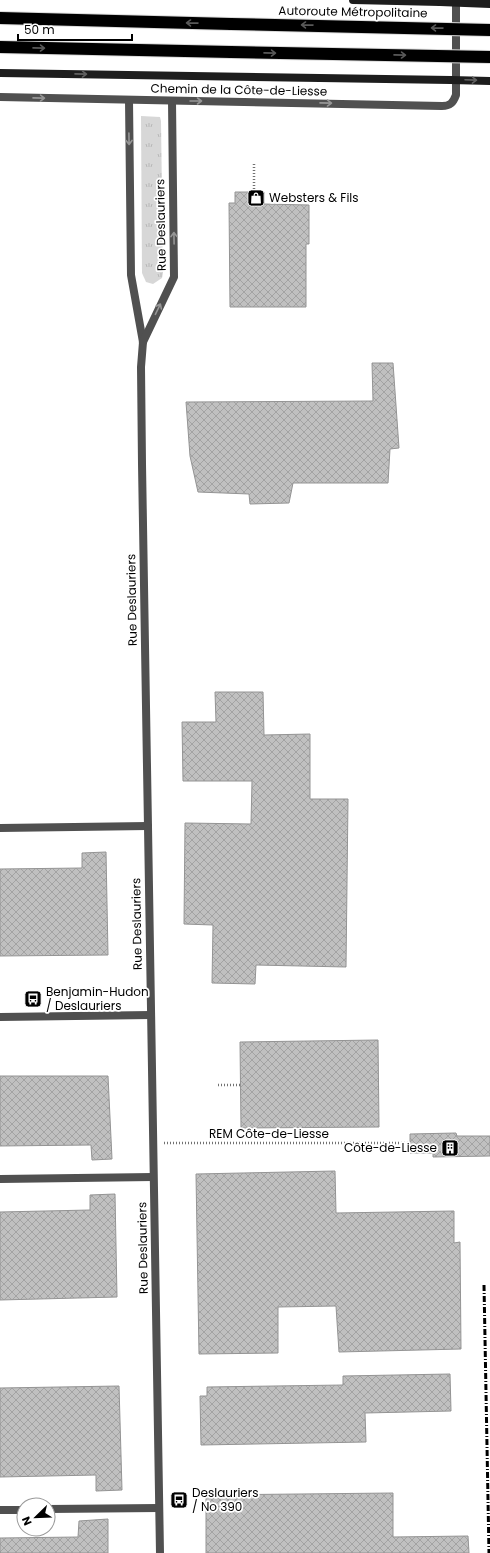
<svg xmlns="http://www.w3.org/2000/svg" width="490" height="1553" viewBox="0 0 490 1553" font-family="Poppins,sans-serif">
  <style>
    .grass { fill: url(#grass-tufts) }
    .building { fill: url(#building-cross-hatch); stroke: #949494 }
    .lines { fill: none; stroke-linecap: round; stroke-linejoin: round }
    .motorway-casing { stroke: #dbdbdb; stroke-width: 14 }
    .path { stroke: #727272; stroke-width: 2.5; stroke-dasharray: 1 2; stroke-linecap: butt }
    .service { stroke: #505050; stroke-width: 8 }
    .minor { stroke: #505050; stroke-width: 8 }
    .tertiary { stroke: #505050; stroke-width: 8 }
    .secondary { stroke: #1d1d1d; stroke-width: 8 }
    .motorway { stroke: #000; stroke-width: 12 }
    .rail { stroke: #000; stroke-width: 3; stroke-dasharray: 6 2 1 2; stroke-linecap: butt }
    .motorway-bridge-casing { stroke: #dbdbdb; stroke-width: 14; stroke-linecap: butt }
    .secondary-bridge { stroke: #1d1d1d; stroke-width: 8 }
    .motorway-bridge { stroke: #000; stroke-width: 12 }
    .oneway { stroke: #595959 }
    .oneway2 { stroke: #616161 }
    .oneway3 { stroke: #969696 }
    .labels { text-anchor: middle; stroke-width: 3.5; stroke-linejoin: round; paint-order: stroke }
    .street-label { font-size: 12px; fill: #000; stroke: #fff }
    .poi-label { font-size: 12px; fill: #000; stroke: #fff; text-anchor: start }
  </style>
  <defs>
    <pattern id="grass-tufts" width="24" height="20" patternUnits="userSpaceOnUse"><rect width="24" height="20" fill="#d7d7d7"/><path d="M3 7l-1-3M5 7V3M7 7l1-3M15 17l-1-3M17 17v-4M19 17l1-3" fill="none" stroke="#b7b7b7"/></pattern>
    <pattern id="building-cross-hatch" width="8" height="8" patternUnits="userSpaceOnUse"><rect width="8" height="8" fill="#c0c0c0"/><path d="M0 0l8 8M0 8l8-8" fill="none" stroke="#a3a3a3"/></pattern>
  </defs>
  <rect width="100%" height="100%" fill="#fff"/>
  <path class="grass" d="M141,116L160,117L161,121L163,273L162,278L153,284L146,282L142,273Z"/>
  <g class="building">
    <path d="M235,192H264V204L309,205V244H306V307H230L229,203H235Z"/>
    <path d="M372,363H393L399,448L390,449L388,483H293L289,503L250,504L249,494L198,492L190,456L186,402L373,401Z"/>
    <path d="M215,692H263L264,735L310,734V799H348L346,967L256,965L255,984L212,983L213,925L184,924L185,823L251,824L252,781H183L182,722H216Z"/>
    <path d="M106,852L108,955L0,956V869L82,868V853Z"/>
    <path d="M378,1040L379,1127L241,1128L240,1042Z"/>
    <path d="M0,1076H108L112,1159L92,1160L91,1145L0,1146Z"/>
    <path d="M456,1133L457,1136H490V1156L433,1157V1153H410V1134Z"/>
    <path d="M335,1171L336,1213L454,1211V1243L460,1242L461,1349L339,1352L336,1306L278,1307V1353L199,1354L196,1174Z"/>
    <path d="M115,1194L117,1297L0,1300V1212L90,1210V1195Z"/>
    <path d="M450,1374L451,1411L365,1413L366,1442L201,1445L200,1396H207V1387L343,1385V1376Z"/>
    <path d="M119,1386L122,1490L96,1491V1475L0,1477V1388Z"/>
    <path d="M393,1493V1537L468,1536L469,1553H206V1495Z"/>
    <path d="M108,1519V1553H0V1538L78,1537L79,1521Z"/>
  </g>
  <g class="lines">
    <g class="motorway-casing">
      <g id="motorway">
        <path d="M0,18L231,24"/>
        <path d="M0,47L231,52"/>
      </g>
    </g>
    <g class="path">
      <path d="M254,164V192"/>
      <path d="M218,1085H240"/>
      <path d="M164,1143H410"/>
    </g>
    <g class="service">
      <path d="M0,828L148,826"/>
      <path d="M0,1179L153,1177"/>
      <path d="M48,1509L159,1508"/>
      <path d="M0,1510H24"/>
    </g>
    <g class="minor">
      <path d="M129,100L131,275L143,342L141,367L142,464L160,1553"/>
      <path d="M143,342L174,277L172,101"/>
      <path d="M0,1017L151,1015"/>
    </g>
    <path class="tertiary" d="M0,97L442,106C450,106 453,103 456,95V0"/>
    <g class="secondary">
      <path d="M353,0L440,2"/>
      <path d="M0,73L451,80"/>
    </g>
    <use href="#motorway" class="motorway"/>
    <path class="rail" d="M484,1285L489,1553"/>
    <g class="motorway-bridge-casing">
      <g id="motorway-bridge">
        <path d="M231,24L490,30"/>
        <path d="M231,52L490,57"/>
      </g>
    </g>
    <g class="secondary-bridge">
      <path d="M440,2L490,4"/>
      <path d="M451,80L490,81"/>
    </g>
    <use href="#motorway-bridge" class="motorway-bridge"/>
  </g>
  <defs><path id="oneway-shaft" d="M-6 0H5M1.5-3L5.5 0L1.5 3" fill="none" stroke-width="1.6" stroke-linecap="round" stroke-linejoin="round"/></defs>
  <g class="oneway">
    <use href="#oneway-shaft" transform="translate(192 23) rotate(-179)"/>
    <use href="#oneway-shaft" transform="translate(307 25) rotate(-179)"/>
    <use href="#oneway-shaft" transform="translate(437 28) rotate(-179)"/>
    <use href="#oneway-shaft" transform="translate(39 48) rotate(1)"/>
    <use href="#oneway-shaft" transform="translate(270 53) rotate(1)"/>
    <use href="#oneway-shaft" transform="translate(400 55) rotate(1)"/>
  </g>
  <g class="oneway2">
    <use href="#oneway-shaft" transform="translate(81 74) rotate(1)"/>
    <use href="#oneway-shaft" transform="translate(471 80) rotate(2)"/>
  </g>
  <g class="oneway3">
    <use href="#oneway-shaft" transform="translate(39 98) rotate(1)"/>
    <use href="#oneway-shaft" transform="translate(196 101)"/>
    <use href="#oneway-shaft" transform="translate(326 103) rotate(1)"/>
    <use href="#oneway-shaft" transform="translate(129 139) rotate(89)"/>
    <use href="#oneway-shaft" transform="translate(174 238) rotate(-91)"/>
    <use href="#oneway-shaft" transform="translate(158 309) rotate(-64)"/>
  </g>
  <defs>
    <g id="shop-square" transform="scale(0.9)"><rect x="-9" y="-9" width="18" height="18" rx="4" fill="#000" stroke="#fff"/><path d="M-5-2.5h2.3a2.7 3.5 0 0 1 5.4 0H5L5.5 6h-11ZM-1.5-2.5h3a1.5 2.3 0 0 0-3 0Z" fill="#fff"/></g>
    <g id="bus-square" transform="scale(0.9)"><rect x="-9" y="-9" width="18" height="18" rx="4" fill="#000" stroke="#fff"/><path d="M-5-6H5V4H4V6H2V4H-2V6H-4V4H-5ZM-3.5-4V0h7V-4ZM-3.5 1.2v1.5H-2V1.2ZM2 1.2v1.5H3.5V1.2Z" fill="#fff"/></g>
    <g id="building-square" transform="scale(0.9)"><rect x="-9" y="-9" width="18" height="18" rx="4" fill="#000" stroke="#fff"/><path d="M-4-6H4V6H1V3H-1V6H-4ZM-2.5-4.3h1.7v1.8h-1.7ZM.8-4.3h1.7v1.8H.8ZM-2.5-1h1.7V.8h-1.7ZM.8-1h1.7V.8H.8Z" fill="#fff"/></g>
  </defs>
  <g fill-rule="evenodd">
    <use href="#shop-square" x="256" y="198"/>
    <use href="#bus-square" x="33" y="999"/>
    <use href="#building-square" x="450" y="1148"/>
    <use href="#bus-square" x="179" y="1500"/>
  </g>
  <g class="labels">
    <g class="street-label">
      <text transform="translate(353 12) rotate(1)" y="4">Autoroute Métropolitaine</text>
      <text transform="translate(239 90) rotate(1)" y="4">Chemin de la Côte-de-Liesse</text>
      <text transform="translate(161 225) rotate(-91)" y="4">Rue Deslauriers</text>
      <text transform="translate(132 600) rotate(-91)" y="4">Rue Deslauriers</text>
      <text transform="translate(137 924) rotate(-91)" y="4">Rue Deslauriers</text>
      <text x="269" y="1138">REM Côte-de-Liesse</text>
      <text transform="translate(143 1248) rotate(-91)" y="4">Rue Deslauriers</text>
    </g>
    <g class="poi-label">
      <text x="269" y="202">Websters &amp; Fils</text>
      <text x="46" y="996">Benjamin-Hudon<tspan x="46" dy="14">/ Deslauriers</tspan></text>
      <text x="437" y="1152" text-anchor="end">Côte-de-Liesse</text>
      <text x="192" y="1497">Deslauriers<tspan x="192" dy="14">/ No 390</tspan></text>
    </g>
  </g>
  <g transform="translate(36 1517) rotate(247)"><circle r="19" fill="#ffffff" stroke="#999999"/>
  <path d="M0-3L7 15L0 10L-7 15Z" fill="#000000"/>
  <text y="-6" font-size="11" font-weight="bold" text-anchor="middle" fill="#000000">N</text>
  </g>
  <path d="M18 34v6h114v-6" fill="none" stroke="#000000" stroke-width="2"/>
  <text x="24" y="34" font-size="12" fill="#000000" stroke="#ffffff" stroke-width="3" paint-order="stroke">50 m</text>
</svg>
